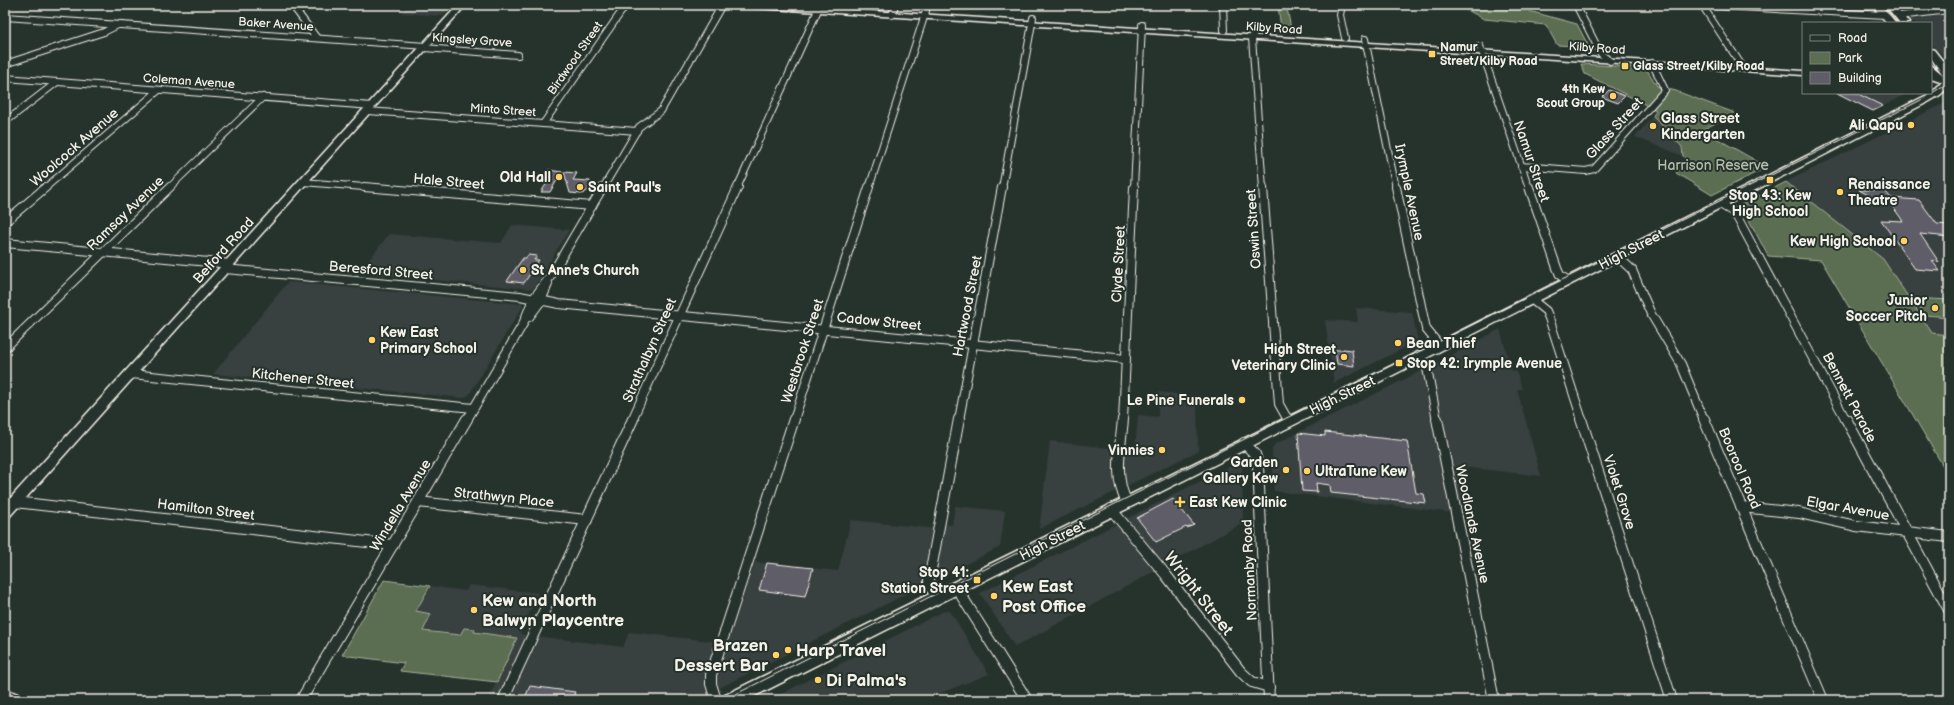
<svg xmlns="http://www.w3.org/2000/svg" width="1954" height="705" viewBox="0 0 1954 705" font-family="'Balsamiq Sans',sans-serif">
  <style>
    .built { fill: #37403f }
    .green { fill: #5c6e51; stroke: #a8b09c }
    .building { fill: #5e5d68; stroke: #f4f1e8 }
    .lines { fill: none; stroke-linecap: round; stroke-linejoin: round }
    .street-far2-casing { stroke: #f4f1e8; stroke-width: 8 }
    .street-far1-casing { stroke: #f4f1e8; stroke-width: 10 }
    .street-casing { stroke: #f4f1e8; stroke-width: 12 }
    .secondary-casing { stroke: #f4f1e8; stroke-width: 3 }
    .primary-casing { stroke: #f4f1e8; stroke-width: 3 }
    .street-far2 { stroke: #26332d; stroke-width: 6 }
    .street-far1 { stroke: #26332d; stroke-width: 8 }
    .street { stroke: #26332d; stroke-width: 10 }
    .secondary { fill: #26332d; fill-rule: evenodd }
    .primary { fill: #26332d; fill-rule: evenodd }
    .tram { stroke: #f4f1e8; stroke-width: 1 }
    .poi-dot { fill: #ffd166; stroke: #26332d; stroke-width: 1.5 }
    .labels { text-anchor: middle; stroke-width: 4; stroke-linejoin: round; paint-order: stroke }
    .far-street-label { font-size: 12px; fill: #f4f1e8; stroke: #26332d }
    .far-poi-label { font-size: 12px; font-weight: bold; fill: #f4f1e8; stroke: #26332d; text-anchor: start }
    .poi-label { font-size: 14px; font-weight: bold; fill: #f4f1e8; stroke: #26332d; text-anchor: start }
    .street-label { font-size: 14px; fill: #f4f1e8; stroke: #26332d }
    .park-label { font-size: 14px; fill: #b7bdac; stroke: #26332d }
    .near-poi-label { font-size: 17px; font-weight: bold; fill: #f4f1e8; stroke: #26332d; text-anchor: start }
    .near-street-label { font-size: 17px; fill: #f4f1e8; stroke: #26332d }
  </style>
  <rect width="100%" height="100%" fill="#26332d"/>
  <filter id="ink" filterUnits="userSpaceOnUse"><feTurbulence type="fractalNoise" baseFrequency=".025" numOctaves="2"/><feDisplacementMap in="SourceGraphic" scale="8" xChannelSelector="R" yChannelSelector="G"/><feConvolveMatrix kernelMatrix="1 2 1 2 8 2 1 2 1" color-interpolation-filters="sRGB"/></filter>
  <g filter="url(#ink)">
    <g class="built">
      <path d="M409,5H452L442,16L401,13Z"/>
      <path d="M1949,15V61L1931,45V23H1908L1905,20Z"/>
      <path d="M1854,93H1908L1882,107Z"/>
      <path d="M1949,101V335L1932,333L1883,259L1786,182Z"/>
      <path d="M1653,116L1682,147L1683,156L1635,137Z"/>
      <path d="M512,225L569,230L534,288L531,289L359,273L389,234L501,243Z"/>
      <path d="M288,282L522,304L523,306L469,395L463,398L213,374Z"/>
      <path d="M1356,308L1412,312L1418,341L1334,383L1325,320L1358,322Z"/>
      <path d="M1500,329L1512,371H1516L1522,389H1517L1541,476L1462,467L1460,471L1469,515L1274,491L1272,449L1275,444L1439,362Z"/>
      <path d="M1158,392L1197,396L1198,451L1039,529L1050,441L1135,451L1138,415L1158,417Z"/>
      <path d="M1242,460L1243,523L1015,647L980,593Z"/>
      <path d="M955,506L1005,511L1000,547L695,700H488L517,638L474,632L475,629L464,628L461,635L423,630L416,612L430,586L466,591L469,585L538,593L520,634L623,647L629,632L728,643L755,562L838,571L851,520L929,528L945,524L952,525Z"/>
      <path d="M946,610L950,611L989,674L923,700H769Z"/>
    </g>
    <g class="green">
      <path d="M1278,5H1293L1294,8H1287L1291,29H1281Z"/>
      <path d="M1458,5H1523L1529,11L1577,24L1589,47L1557,45L1546,25L1484,19Z"/>
      <path d="M1581,64L1646,68L1657,86L1676,91L1735,113L1702,130L1767,167L1712,195L1676,173L1686,159L1683,156L1682,147L1653,116L1656,110L1585,74Z"/>
      <path d="M1786,182L1883,259L1932,333L1949,335V476L1821,260L1768,256L1741,205Z"/>
      <path d="M1913,298L1949,300V317L1925,315Z"/>
      <path d="M384,580L430,586L416,611L431,614L423,631L460,635L464,628L475,629L474,632L517,638L497,682L400,671L404,663L342,655Z"/>
    </g>
    <g class="building">
      <path d="M1609,90L1625,96L1618,103L1602,97Z"/>
      <path d="M1837,93H1856L1883,106L1873,111Z"/>
      <path d="M548,170L562,172L550,192H541L549,180L543,179Z"/>
      <path d="M564,172L577,173L573,180L590,181L592,188L582,194L570,193Z"/>
      <path d="M1859,190H1884L1891,198L1919,200L1937,224L1949,225V237L1920,234L1939,262L1932,261L1940,271L1915,269L1881,220L1903,221L1888,200L1874,198Z"/>
      <path d="M528,255L537,256L534,260H539L524,283L507,281L523,258H526Z"/>
      <path d="M1343,349L1352,350L1354,366L1337,364L1335,350H1343Z"/>
      <path d="M1325,432L1407,441L1416,493L1424,494L1426,503L1331,493L1330,485L1316,483L1317,492L1302,491L1298,433L1325,436Z"/>
      <path d="M1173,499L1194,525L1187,528L1186,527L1156,542L1137,518Z"/>
      <path d="M767,563L813,568L805,596L759,590Z"/>
      <path d="M530,686L575,692L572,700H524Z"/>
    </g>
    <g class="lines">
      <g class="street-far2-casing">
        <g id="street-far2">
          <path d="M292,5L316,37"/>
          <path d="M1223,5L1224,30"/>
          <path d="M1342,5L1340,15L1345,38"/>
          <path d="M1576,5L1601,54L1610,61"/>
          <path d="M1702,5L1885,15"/>
          <path d="M1702,5L1744,69"/>
          <path d="M892,15L895,5"/>
          <path d="M1899,16L1949,10"/>
          <path d="M5,17L426,46"/>
          <path d="M1254,32L1252,38L1263,188"/>
          <path d="M1365,39L1396,188"/>
          <path d="M1480,46L1529,188"/>
          <path d="M424,48L518,55"/>
          <path d="M5,64L104,32L120,24"/>
          <path d="M5,78L372,106"/>
          <path d="M368,111L637,131"/>
          <path d="M5,122L57,82"/>
          <path d="M543,124L626,5"/>
          <path d="M1521,166L1586,171L1594,169L1665,90L1652,63"/>
          <path d="M303,182L376,188"/>
          <path d="M45,188L159,90"/>
          <path d="M169,188L263,97"/>
          <path d="M603,188L639,127L661,111L722,5"/>
          <path d="M737,188L818,10"/>
          <path d="M869,188L926,11"/>
          <path d="M1002,188L1033,18"/>
          <path d="M1134,188L1142,25"/>
        </g>
      </g>
      <g class="street-far1-casing">
        <g id="street-far1">
          <path d="M364,187L592,206"/>
          <path d="M1263,187L1279,404L1288,420"/>
          <path d="M1396,187L1426,329L1439,345"/>
          <path d="M1529,187L1557,268L1560,275L1568,281"/>
          <path d="M1720,204L1732,211L1737,217L1846,420"/>
          <path d="M5,222L46,187"/>
          <path d="M5,243L230,264"/>
          <path d="M1617,256L1632,270L1651,314L1681,364L1704,420"/>
          <path d="M225,269L520,296L559,304L1126,359"/>
          <path d="M1531,299L1546,311L1549,318L1582,420"/>
          <path d="M529,317L541,301L548,284"/>
          <path d="M5,348L170,187"/>
          <path d="M1419,355L1427,368L1437,420"/>
          <path d="M131,374L473,408"/>
          <path d="M467,420L523,324L533,299L550,277L603,187"/>
          <path d="M632,420L738,187"/>
          <path d="M794,420L869,187"/>
          <path d="M959,420L1002,187"/>
          <path d="M1123,420L1134,187"/>
        </g>
      </g>
      <g class="street-casing">
        <g id="street">
          <path d="M1123,419C1121,444 1113,479 1127,502"/>
          <path d="M1288,419L1289,421"/>
          <path d="M1437,419L1494,700"/>
          <path d="M1581,419L1672,700"/>
          <path d="M1704,419L1823,700"/>
          <path d="M1846,419L1949,610"/>
          <path d="M1244,443L1255,454L1258,465L1269,700"/>
          <path d="M15,502L393,545"/>
          <path d="M418,502L587,520"/>
          <path d="M1741,507L1799,513L1856,526L1949,537"/>
          <path d="M1111,509L1166,575L1241,672L1252,682L1269,687"/>
          <path d="M956,587L1027,700"/>
          <path d="M936,597L929,584V580L959,419"/>
          <path d="M301,700L467,419"/>
          <path d="M503,700L633,419"/>
          <path d="M716,700L711,684V675L794,419"/>
        </g>
      </g>
      <g class="secondary-casing">
        <g id="secondary">
          <path d="M458,5H466L9,517L5,518V504Z"/>
          <path d="M739,5H779L1803,71V75L743,7Z"/>
          <path d="M1931,72L1949,79V84L1931,78Z"/>
        </g>
      </g>
      <g class="primary-casing">
        <g id="primary">
          <path d="M1872,5H1881L1896,23H1887Z"/>
          <path d="M1885,5H1894L1909,23H1900Z"/>
          <path d="M1931,49L1934,50L1949,69V87L1940,95L1928,102L1405,369L747,700H723L725,695L1397,363L1931,93L1942,82L1931,74V65L1943,75L1931,58Z"/>
          <path d="M5,689L21,695L23,700H5Z"/>
        </g>
      </g>
      <use href="#street-far2" class="street-far2"/>
      <use href="#street-far1" class="street-far1"/>
      <use href="#street" class="street"/>
      <use href="#secondary" class="secondary"/>
      <use href="#primary" class="primary"/>
      <path class="tram" d="M724,700L1923,99L1949,82"/>
    </g>
  </g>
  <g class="poi-dot">
    <rect x="1428" y="50" width="8" height="8" rx="2"/>
    <rect x="1621" y="62" width="8" height="8" rx="2"/>
    <circle cx="1613" cy="96" r="4"/>
    <circle cx="1911" cy="125" r="4"/>
    <circle cx="1653" cy="126" r="4"/>
    <circle cx="559" cy="177" r="4"/>
    <rect x="1766" y="176" width="8" height="8" rx="2"/>
    <circle cx="580" cy="187" r="4"/>
    <circle cx="1840" cy="192" r="4"/>
    <circle cx="1904" cy="241" r="4"/>
    <circle cx="523" cy="270" r="4"/>
    <circle cx="1935" cy="308" r="4"/>
    <circle cx="372" cy="340" r="4"/>
    <circle cx="1398" cy="343" r="4"/>
    <circle cx="1344" cy="357" r="4"/>
    <rect x="1395" y="359" width="8" height="8" rx="2"/>
    <circle cx="1242" cy="400" r="4"/>
    <circle cx="1162" cy="450" r="4"/>
    <circle cx="1286" cy="470" r="4"/>
    <circle cx="1307" cy="471" r="4"/>
    <path d="M1178 496h4v4h4v4h-4v4h-4v-4h-4v-4h4z"/>
    <rect x="973" y="576" width="8" height="8" rx="2"/>
    <circle cx="994" cy="596" r="4"/>
    <circle cx="474" cy="610" r="4"/>
    <circle cx="788" cy="650" r="4"/>
    <circle cx="776" cy="655" r="4"/>
    <circle cx="818" cy="680" r="4"/>
  </g>
  <g class="labels">
    <g class="far-street-label">
      <text transform="translate(276 24) rotate(4)" y="4">Baker Avenue</text>
      <text transform="translate(1274 28) rotate(4)" y="4">Kilby Road</text>
      <text transform="translate(472 40) rotate(4)" y="4">Kingsley Grove</text>
      <text transform="translate(1597 48) rotate(4)" y="4">Kilby Road</text>
      <text transform="translate(575 58) rotate(-55)" y="4">Birdwood Street</text>
      <text transform="translate(189 81) rotate(4)" y="4">Coleman Avenue</text>
      <text transform="translate(503 110) rotate(4)" y="4">Minto Street</text>
    </g>
    <g class="far-poi-label">
      <text x="1440" y="51">Namur<tspan x="1440" dy="14">Street/Kilby Road</tspan></text>
      <text x="1633" y="70">Glass Street/Kilby Road</text>
      <text x="1605" y="93" text-anchor="end">4th Kew<tspan x="1605" dy="14">Scout Group</tspan></text>
    </g>
    <g class="poi-label">
      <text x="1661" y="123">Glass Street<tspan x="1661" dy="16">Kindergarten</tspan></text>
      <text x="1903" y="130" text-anchor="end">Ali Qapu</text>
      <text x="551" y="182" text-anchor="end">Old Hall</text>
      <text x="1848" y="189">Renaissance<tspan x="1848" dy="16">Theatre</tspan></text>
      <text x="588" y="192">Saint Paul's</text>
      <text x="1770" y="200" text-anchor="middle">Stop 43: Kew<tspan x="1770" dy="16">High School</tspan></text>
      <text x="1896" y="246" text-anchor="end">Kew High School</text>
      <text x="531" y="275">St Anne's Church</text>
      <text x="1927" y="305" text-anchor="end">Junior<tspan x="1927" dy="16">Soccer Pitch</tspan></text>
      <text x="380" y="337">Kew East<tspan x="380" dy="16">Primary School</tspan></text>
      <text x="1406" y="348">Bean Thief</text>
      <text x="1336" y="354" text-anchor="end">High Street<tspan x="1336" dy="16">Veterinary Clinic</tspan></text>
      <text x="1407" y="368">Stop 42: Irymple Avenue</text>
      <text x="1234" y="405" text-anchor="end">Le Pine Funerals</text>
      <text x="1154" y="455" text-anchor="end">Vinnies</text>
      <text x="1278" y="467" text-anchor="end">Garden<tspan x="1278" dy="16">Gallery Kew</tspan></text>
      <text x="1315" y="476">UltraTune Kew</text>
      <text x="1189" y="507">East Kew Clinic</text>
      <text x="969" y="577" text-anchor="end">Stop 41:<tspan x="969" dy="16">Station Street</tspan></text>
    </g>
    <g class="street-label">
      <text transform="translate(1614 128) rotate(-48)" y="5">Glass Street</text>
      <text transform="translate(74 147) rotate(-41)" y="5">Woolcock Avenue</text>
      <text transform="translate(1532 161) rotate(71)" y="5">Namur Street</text>
      <text transform="translate(449 181) rotate(5)" y="5">Hale Street</text>
      <text transform="translate(1410 192) rotate(78)" y="5">Irymple Avenue</text>
      <text transform="translate(125 213) rotate(-44)" y="5">Ramsay Avenue</text>
      <text transform="translate(1253 229) rotate(-94)" y="5">Oswin Street</text>
      <text transform="translate(1631 249) rotate(-27)" y="5">High Street</text>
      <text transform="translate(223 250) rotate(-48)" y="5">Belford Road</text>
      <text transform="translate(1118 264) rotate(-87)" y="5">Clyde Street</text>
      <text transform="translate(381 270) rotate(5)" y="5">Beresford Street</text>
      <text transform="translate(967 306) rotate(-79)" y="5">Hartwood Street</text>
      <text transform="translate(879 321) rotate(6)" y="5">Cadow Street</text>
      <text transform="translate(649 350) rotate(-66)" y="5">Strathalbyn Street</text>
      <text transform="translate(802 351) rotate(-72)" y="5">Westbrook Street</text>
      <text transform="translate(303 378) rotate(6)" y="5">Kitchener Street</text>
      <text transform="translate(1342 395) rotate(-26)" y="5">High Street</text>
      <text transform="translate(1850 397) rotate(62)" y="5">Bennett Parade</text>
      <text transform="translate(1740 468) rotate(67)" y="5">Boorool Road</text>
      <text transform="translate(1620 492) rotate(72)" y="5">Violet Grove</text>
      <text transform="translate(504 497) rotate(6)" y="5">Strathwyn Place</text>
      <text transform="translate(400 505) rotate(-59)" y="5">Windella Avenue</text>
      <text transform="translate(1848 508) rotate(10)" y="5">Elgar Avenue</text>
      <text transform="translate(206 509) rotate(7)" y="5">Hamilton Street</text>
      <text transform="translate(1473 524) rotate(78)" y="5">Woodlands Avenue</text>
      <text transform="translate(1052 540) rotate(-27)" y="5">High Street</text>
      <text transform="translate(1249 570) rotate(-93)" y="5">Normanby Road</text>
    </g>
    <g class="park-label">
      <text x="1713" y="170">Harrison Reserve</text>
    </g>
    <g class="near-poi-label">
      <text x="1002" y="592">Kew East<tspan x="1002" dy="20">Post Office</tspan></text>
      <text x="482" y="606">Kew and North<tspan x="482" dy="20">Balwyn Playcentre</tspan></text>
      <text x="768" y="651" text-anchor="end">Brazen<tspan x="768" dy="20">Dessert Bar</tspan></text>
      <text x="796" y="656">Harp Travel</text>
      <text x="826" y="686">Di Palma's</text>
    </g>
    <g class="near-street-label">
      <text transform="translate(1199 593) rotate(52)" y="6">Wright Street</text>
    </g>
  </g>
  <rect width="1954" height="705" fill="none" stroke="#26332d" stroke-width="20"/>
  <rect x="10" y="10" width="1934" height="685" fill="none" stroke="#f4f1e8" stroke-width="1.5" filter="url(#ink)"/>
  <rect x="1802" y="22" width="130" height="72" fill="#26332d" stroke="#787f78"/>
  <rect x="1810" y="35" width="20" height="6" fill="#26332d" stroke="#787f78"/>
  <text x="1838" y="42" font-size="12" fill="#f4f1e8">Road</text>
  <rect x="1810" y="52" width="20" height="12" fill="#5c6e51" stroke="#787f78"/>
  <text x="1838" y="62" font-size="12" fill="#f4f1e8">Park</text>
  <rect x="1810" y="72" width="20" height="12" fill="#5e5d68" stroke="#787f78"/>
  <text x="1838" y="82" font-size="12" fill="#f4f1e8">Building</text>
</svg>
